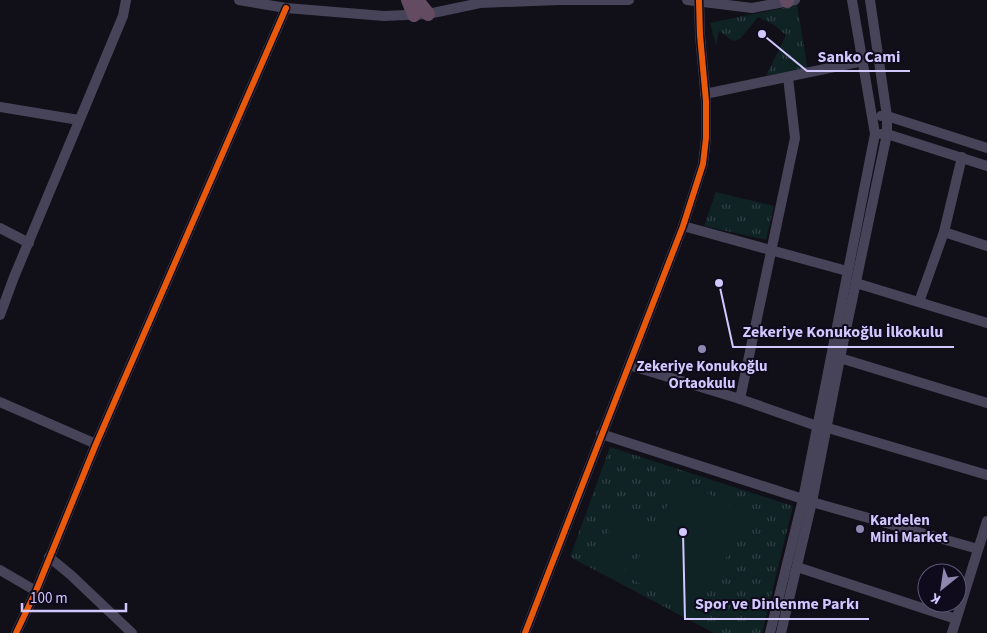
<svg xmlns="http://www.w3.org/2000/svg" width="987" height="633" viewBox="0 0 987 633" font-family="'Source Sans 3',sans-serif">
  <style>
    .grass { fill: url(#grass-tufts) }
    .garden { fill: #0f2224 }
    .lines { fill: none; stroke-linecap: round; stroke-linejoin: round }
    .minor { stroke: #474459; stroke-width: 10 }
    .highway { stroke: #634b62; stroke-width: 14 }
    .cycleway-casing { stroke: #0f0b1c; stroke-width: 9 }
    .cycleway { stroke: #e8590c; stroke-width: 6 }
    .poi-dot { fill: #8e87ae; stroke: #0f0b1c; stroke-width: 2 }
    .labels { text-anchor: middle; stroke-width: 4; stroke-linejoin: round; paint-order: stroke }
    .poi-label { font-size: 15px; font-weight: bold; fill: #d2c7fe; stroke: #0f0b1c }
    .leader { fill: none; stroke: #d2c7fe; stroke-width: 2 }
    .callout-dot { fill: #d2c7fe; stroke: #0f0b1c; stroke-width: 2 }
    .callout-label { font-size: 16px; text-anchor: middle; font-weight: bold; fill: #d2c7fe; stroke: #0f0b1c; stroke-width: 4; stroke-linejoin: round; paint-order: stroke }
  </style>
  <defs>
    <pattern id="grass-tufts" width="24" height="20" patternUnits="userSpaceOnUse" patternTransform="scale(1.25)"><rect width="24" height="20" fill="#0f2224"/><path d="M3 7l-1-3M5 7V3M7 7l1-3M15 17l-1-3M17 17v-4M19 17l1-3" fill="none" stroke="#314145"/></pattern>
  </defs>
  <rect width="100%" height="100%" fill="#110f18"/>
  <g class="grass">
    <path d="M797,5L808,70L766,76L786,35L774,25L758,17L740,39L733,41L719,31L716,45L710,23Z"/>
    <path d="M716,192L774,206L766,240L704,226Z"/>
    <path d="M610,447L793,506L762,633H714L570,557Z"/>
  </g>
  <g class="garden">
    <path d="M682,479L749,516L695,614L628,577Z"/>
    <path d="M619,513L647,528L622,575L594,559Z"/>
  </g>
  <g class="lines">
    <g class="minor">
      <path d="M239,0L286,8L384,16L428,14L480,3L559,0H629"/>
      <path d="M687,0L752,8L795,0"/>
      <path d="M705,94L863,61"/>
      <path d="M0,107L79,120"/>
      <path d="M881,116H887L987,148"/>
      <path d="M881,134H887L987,166"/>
      <path d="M683,226L847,271"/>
      <path d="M0,228L29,243"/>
      <path d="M944,232L987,246"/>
      <path d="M856,283L987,323"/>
      <path d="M919,302L944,232L962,157"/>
      <path d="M0,315L14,277L123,16L126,0"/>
      <path d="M840,358L987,403"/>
      <path d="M629,365L740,399L817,426"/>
      <path d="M740,399L795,138L788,77"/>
      <path d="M0,402L96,444"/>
      <path d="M828,428L987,475"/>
      <path d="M601,434L803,499"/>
      <path d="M812,502L978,549"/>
      <path d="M49,557L72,576L132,633"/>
      <path d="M797,567L956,619"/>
      <path d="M0,570L36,591"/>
      <path d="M16,633L36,591L96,444L286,8"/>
      <path d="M525,633L683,226L703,164L706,138V101L700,35L699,1"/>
      <path d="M770,633L803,499L875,134L852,0"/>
      <path d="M781,633L812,502L840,358L887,134V116L870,0"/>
      <path d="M952,633L987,521"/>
    </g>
    <g class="highway">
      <path d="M408,0L414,15"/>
      <path d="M417,0L428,14"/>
      <path d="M787,0V1"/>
    </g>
    <g class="cycleway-casing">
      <g id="cycleway">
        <path d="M16,633L36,591L96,444L286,8"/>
        <path d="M525,633L683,226L703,164L706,138V101L700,35L699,1"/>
      </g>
    </g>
    <use href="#cycleway" class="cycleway"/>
  </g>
  <g class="poi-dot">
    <circle cx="702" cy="349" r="5"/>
    <circle cx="860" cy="529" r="5"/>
  </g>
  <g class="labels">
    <g class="poi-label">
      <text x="702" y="371">Zekeriye Konukoğlu<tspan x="702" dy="17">Ortaokulu</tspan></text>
      <text x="870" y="525" text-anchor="start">Kardelen<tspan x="870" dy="17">Mini Market</tspan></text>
    </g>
  </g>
  <path class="leader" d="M762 34L807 71H910M719 283L733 347H954M683 532L685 619H869"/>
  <g class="callout-dot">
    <circle cx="762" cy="34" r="5"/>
    <circle cx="719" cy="283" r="5"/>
    <circle cx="683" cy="532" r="5"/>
  </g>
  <g class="callout-label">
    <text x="859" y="62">Sanko Cami</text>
    <text x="843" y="337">Zekeriye Konukoğlu İlkokulu</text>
    <text x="777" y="609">Spor ve Dinlenme Parkı</text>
  </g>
  <g transform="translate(942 588) rotate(210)"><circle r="24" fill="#0f0b1c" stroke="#5d5676"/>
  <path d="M0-4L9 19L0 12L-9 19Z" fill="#8e87ae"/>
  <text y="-8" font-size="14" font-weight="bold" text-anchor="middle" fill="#d2c7fe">K</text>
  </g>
  <path d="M22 603v8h104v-8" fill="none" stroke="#d2c7fe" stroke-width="2.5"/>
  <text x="30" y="603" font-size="15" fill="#d2c7fe" stroke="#0f0b1c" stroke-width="4" paint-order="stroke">100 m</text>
</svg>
